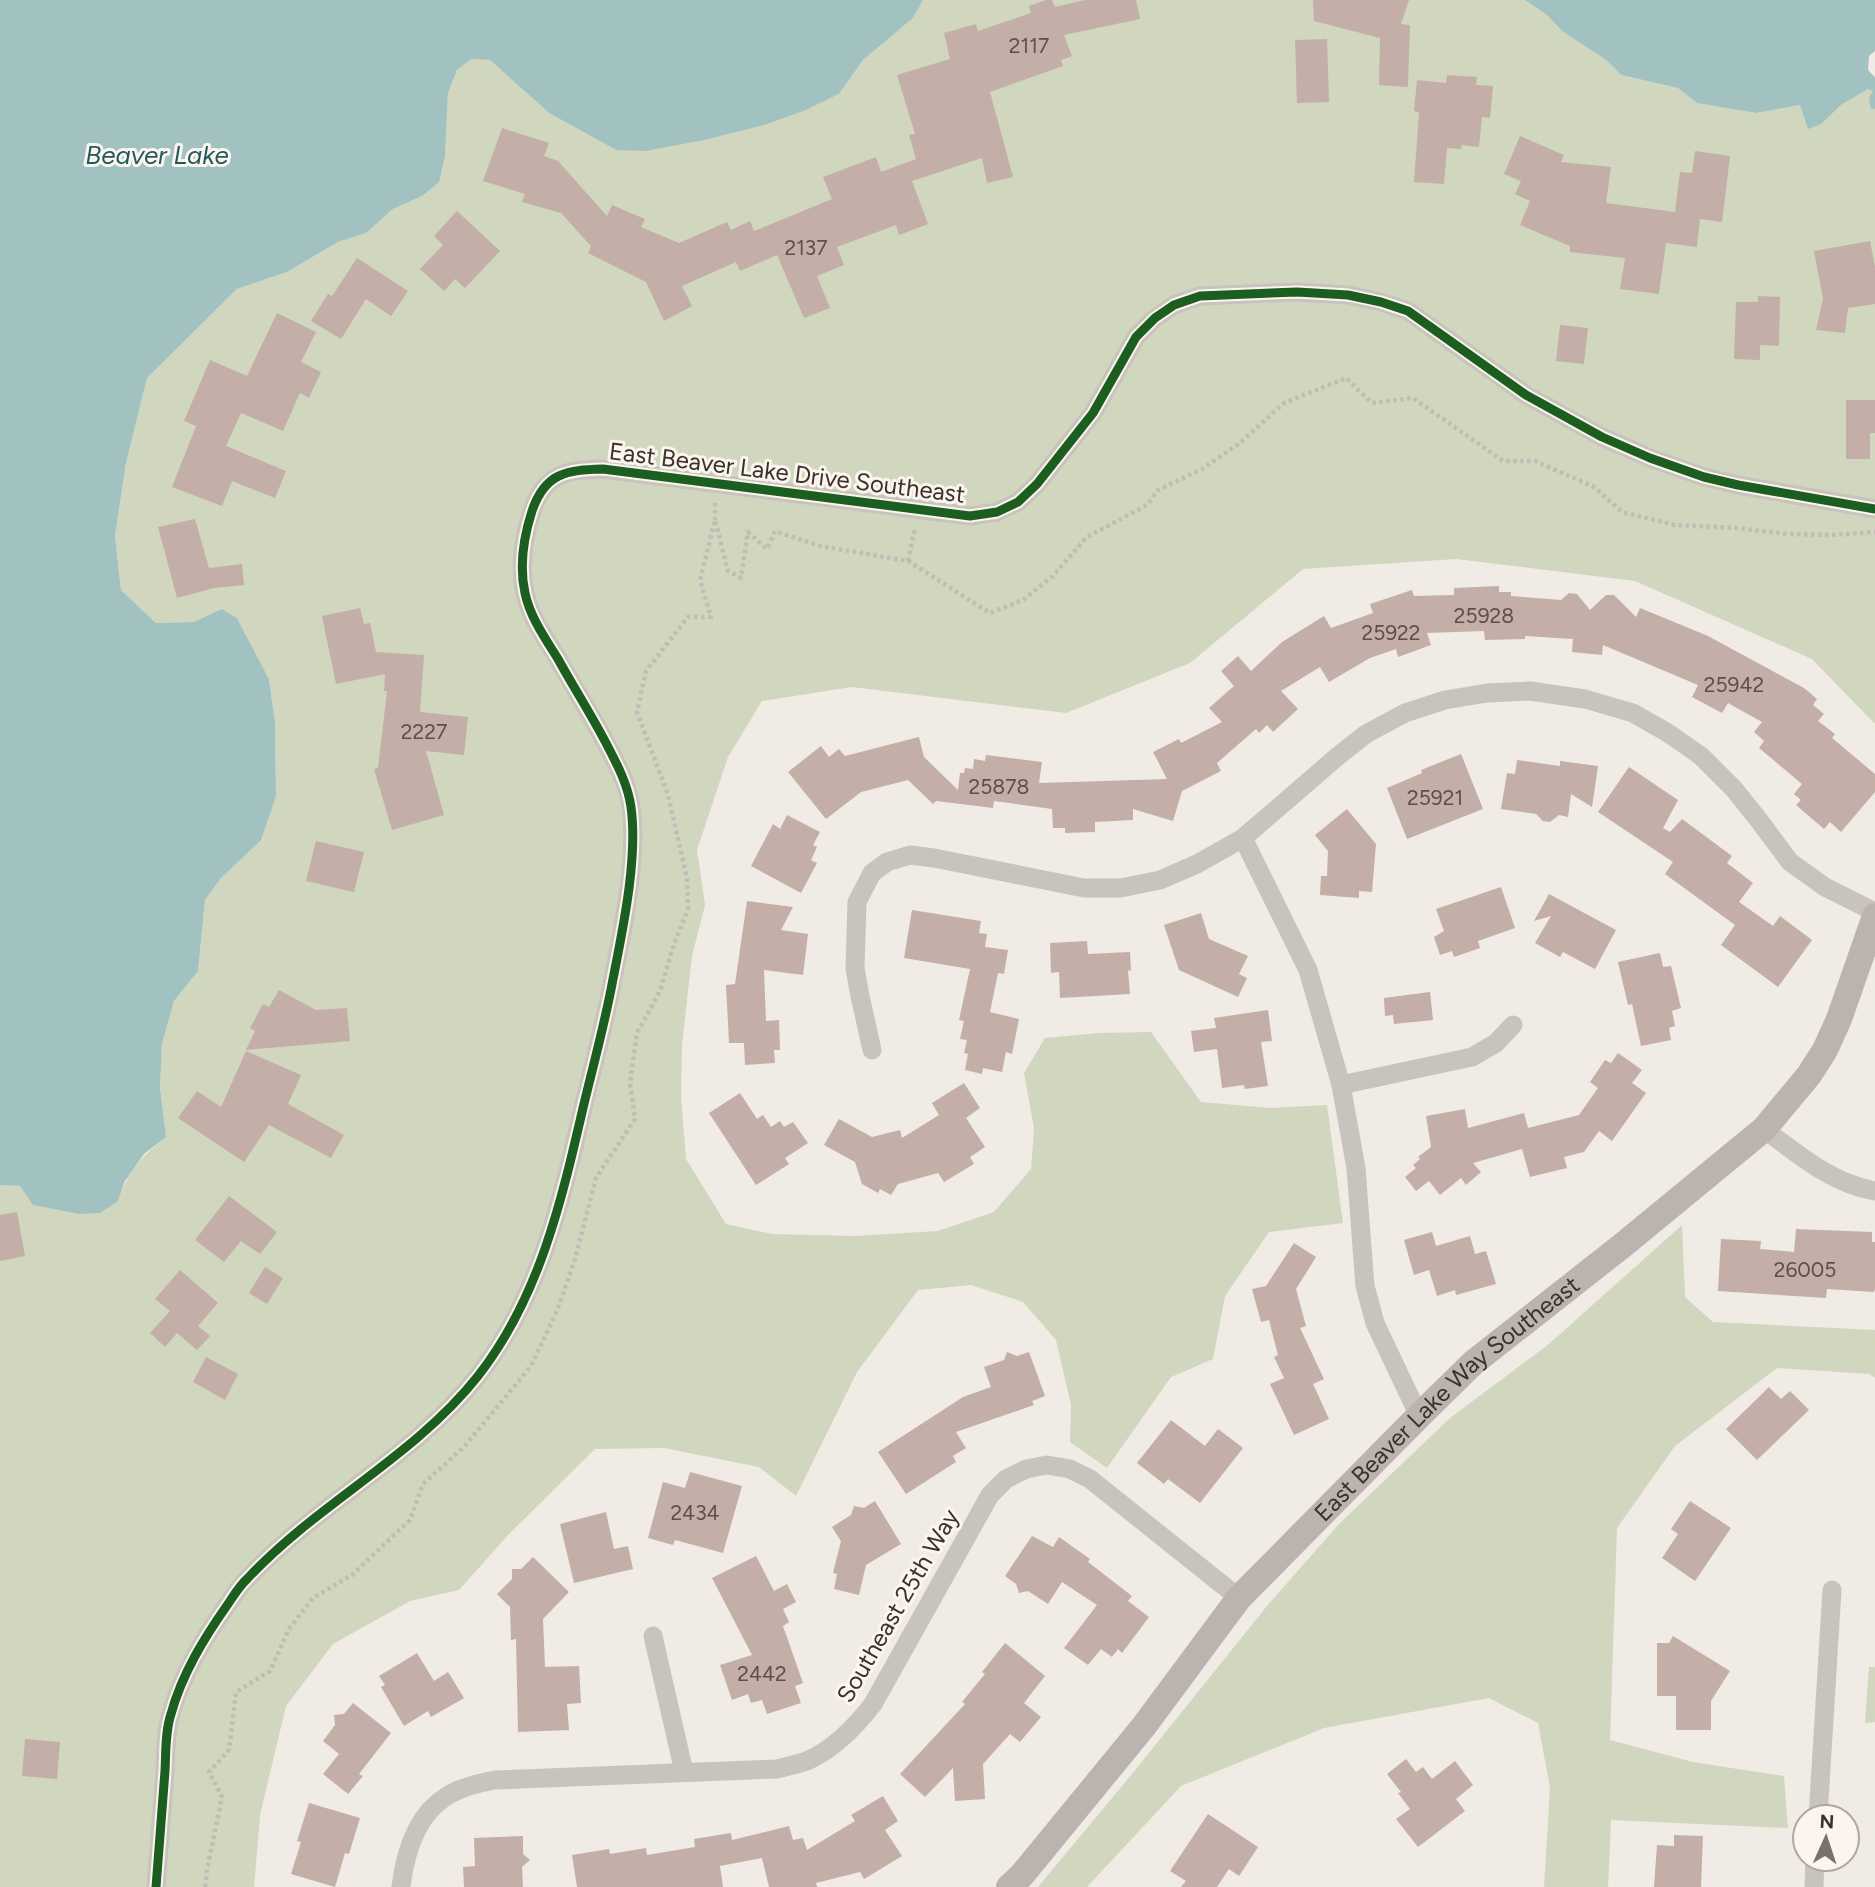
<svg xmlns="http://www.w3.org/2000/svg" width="1875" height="1887" viewBox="0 0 1875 1887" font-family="Figtree,sans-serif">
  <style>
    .green { fill: #d1d6bf }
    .water { fill: #a1c2c1 }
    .building { fill: #c3afa7 }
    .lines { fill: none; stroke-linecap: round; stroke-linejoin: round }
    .path { stroke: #c2bbb6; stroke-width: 4.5; stroke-dasharray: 3.5 3.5; stroke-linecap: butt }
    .street { stroke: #c9c3be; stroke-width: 19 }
    .secondary { stroke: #bab3ae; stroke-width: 26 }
    .cycleway-casing { stroke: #fbf5ee; stroke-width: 13 }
    .cycleway { stroke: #1b5e20; stroke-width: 9 }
    .labels { text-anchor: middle; stroke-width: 6; stroke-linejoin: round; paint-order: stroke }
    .number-label { font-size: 21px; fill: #5d504a }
    .street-label { font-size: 24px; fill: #3b302b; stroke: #fbf5ee }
    .water-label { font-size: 26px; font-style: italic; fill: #1f5a5e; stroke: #fbf5ee }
  </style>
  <rect width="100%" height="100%" fill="#f0ebe5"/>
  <g class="green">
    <path d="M923,0H1525L1547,15L1563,32L1605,59L1621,75L1678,88L1698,103L1756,113L1800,105L1808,128L1821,123L1841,105L1868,89L1873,91L1871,109H1875V724L1812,659L1635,581L1456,559L1303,569L1190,663L1066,713L852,687L762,701L728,757L697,850L705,905L692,956L682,1045L681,1097L686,1159L726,1224L772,1234L855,1236L938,1231L994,1212L1031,1169L1034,1128L1024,1073L1045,1038L1099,1033L1151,1032L1201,1102L1270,1108L1327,1105L1343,1223L1269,1232L1225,1296L1213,1359L1171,1377L1107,1468L1070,1442L1071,1405L1056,1340L1023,1302L971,1285L918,1290L857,1372L796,1496L759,1467L664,1448L595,1449L509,1534L459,1590L410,1601L333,1644L286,1706L260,1815L254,1887H0V1185L20,1186L118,1201C129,1170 140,1158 166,1137L160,1087L162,1044L174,1001L198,971L205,900L221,878L260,840L276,796L275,723L269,679L237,618L222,610L194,622L156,623L121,590L115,536L126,463L147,378L237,289L287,272L338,242L366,233L393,209L422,196L445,156L448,93L457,70L471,59L490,60L549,113L616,150L806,110L839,94L863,60L913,18Z"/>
    <path d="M1682,1225L1685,1297L1713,1322L1875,1330V1378L1869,1374L1777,1368L1675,1446L1617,1528L1610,1740L1693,1762L1784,1776L1788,1828L1611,1820L1608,1887H1544L1550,1788L1538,1723L1489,1698L1324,1728L1181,1786L1087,1887H1038L1132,1774L1267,1606L1340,1523L1450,1418L1549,1344Z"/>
    <path d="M1869,1667H1875V1722L1865,1723Z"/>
  </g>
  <g class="water">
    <path d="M0,0H923L913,18L863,60L839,94L806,110L764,125L704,140L645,151L616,150L549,113L490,60L471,59L457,70L448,93L445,156L439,182L422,196L393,209L366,233L338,242L287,272L237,289L147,378L126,463L115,536L121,590L156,623L194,622L222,609L237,618L269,679L275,723L276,796L261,840L221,878L205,900L198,971L174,1001L162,1044L160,1087L166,1137L144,1154L125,1181L118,1201L100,1213L80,1214L33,1205L20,1186L0,1185Z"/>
    <path d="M1525,0H1875V51L1869,56L1868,70L1875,77V109H1871L1869,98L1873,91L1868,89L1841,105L1821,124L1808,129L1800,105L1756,113L1697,103L1678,88L1621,75L1605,59L1563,32L1547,15Z"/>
  </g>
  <g class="building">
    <path d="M1046,0H1052L1055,7L1085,0H1136L1140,19L1064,35L1072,56L1061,60L1063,66L990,92L1013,177L987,183L982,158L912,181L928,224L899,235L896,225L837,247L844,265L817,276L830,308L804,318L777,255L740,271L736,262L682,286L692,306L664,321L646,282L588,253L591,246L561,213L522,202L525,194L483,181L502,128L549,143L544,156L558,161L607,216L612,205L645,219L641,227L679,243L727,222L731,230L750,221L754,231L832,199L823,177L876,157L881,172L916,159L909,135L915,134L897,75L950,59L944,33L976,24L978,31L1031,13L1029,6Z"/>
    <path d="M1313,0H1409L1401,24L1410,25L1408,87L1379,85L1380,38L1314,21Z"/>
    <path d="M1327,39L1329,102L1297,103L1295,40Z"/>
    <path d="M1447,75L1477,77L1476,85L1493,86L1490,118L1482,117L1479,147L1462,145L1461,149L1447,148L1444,184L1414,182L1419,112L1414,111L1417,80L1446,83Z"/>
    <path d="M1520,136L1564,155L1561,162L1611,167L1606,203L1675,212L1680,172L1692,173L1695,151L1730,156L1722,222L1700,219L1697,247L1666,243L1659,294L1620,289L1625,258L1570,252V246L1520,225L1530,201L1515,194L1521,181L1504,174Z"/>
    <path d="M457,211L500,251L465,288L455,279L444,291L420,269L443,245L434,236Z"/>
    <path d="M1870,241L1875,267V304L1848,308L1845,333L1816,330L1823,299L1814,251Z"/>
    <path d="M357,258L408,291L391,316L366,299L341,339L311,321L328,294L332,296Z"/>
    <path d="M1758,296L1780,297L1779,346L1760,345V360L1734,359L1736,302H1758Z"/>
    <path d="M277,313L316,332L301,362L321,372L309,398L300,393L283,431L241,413L226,446L286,471L275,498L232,481L222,506L172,487L196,426L184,421L210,360L247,376Z"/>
    <path d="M1560,325L1588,328L1584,364L1556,361Z"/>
    <path d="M1846,400H1875V433H1870V459H1846Z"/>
    <path d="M195,519L209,568L242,564L244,585L214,588L177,598L158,527Z"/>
    <path d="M1499,586V592H1511V596L1561,600L1569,593L1577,594L1590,610L1606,595H1614L1636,617L1640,608L1708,636L1804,688L1817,699L1813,705L1824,714L1818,721L1835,734L1832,738L1875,774V792L1841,832L1830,822L1824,829L1796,805L1801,800L1794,794L1802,784L1759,748L1764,741L1754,732L1762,722L1728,703L1722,713L1692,697L1698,685L1603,645L1602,655L1572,652L1573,639L1525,636V639L1485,640L1484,631L1427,633L1431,645L1398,657L1396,649L1370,658L1329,682L1320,667L1281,691L1298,709L1273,732L1267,725L1259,733L1256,729L1217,763L1221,771L1182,791L1173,821L1133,809V820L1095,822V832L1065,833V828H1053L1052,809L994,801L993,808L936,801L933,804L908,780L861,792L826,819L788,772L821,746L829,757L839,749L845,756L919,737L924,757L958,790L960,773H964L965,768L973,769L974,759L985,761L986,755L1042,762L1039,783L1167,779L1153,752L1179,739L1181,743L1222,722L1209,708L1234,686L1221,671L1238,656L1251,671L1282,642L1324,616L1331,628L1373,613L1370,604L1412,590L1414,596L1454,595V588Z"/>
    <path d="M360,608L364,624L370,623L376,652L424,655L420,712L468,717L464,755L426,751L444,815L392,830L374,769L378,768L387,691H384L385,674L336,684L322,616Z"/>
    <path d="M1461,754L1483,809L1407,839L1387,788L1422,773L1421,770Z"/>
    <path d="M1517,760L1560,766V761L1598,766L1592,807L1571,794L1568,817L1559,815L1550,822L1543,821L1536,814L1501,809L1507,773L1515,774Z"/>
    <path d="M1629,767L1678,800L1663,828L1670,832L1682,819L1732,856L1727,863L1753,883L1739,902L1773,926L1780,916L1812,940L1778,987L1721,945L1735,925L1665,874L1673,862L1598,812Z"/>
    <path d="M1347,809L1376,844L1372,892L1359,891V898L1320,895L1321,876H1327L1328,851L1315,835Z"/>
    <path d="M787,815L820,832L813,845L817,847L811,860L817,863L801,893L751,866L773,824L780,829Z"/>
    <path d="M316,841L364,852L354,892L306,881Z"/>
    <path d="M1501,887L1515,928L1478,941L1480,948L1454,957L1452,951L1440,955L1434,937L1444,931L1436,909Z"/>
    <path d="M1549,894L1616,930L1595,969L1563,952L1560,957L1535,943L1551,916L1534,921Z"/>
    <path d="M747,901L793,907L781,930L808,934L803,975L764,970L766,1021L779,1020L780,1050H774L775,1063L745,1065L744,1043H729L726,985L735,984Z"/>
    <path d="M912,910L981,921L979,933L987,934L985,947L1008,950L1004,974L998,973L990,1012L1019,1019L1012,1054L1006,1052L1002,1072L983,1068L982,1074L965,1070L968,1054L964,1053L967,1040L960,1039L964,1021L959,1020L970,969L904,958Z"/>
    <path d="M1201,913L1209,939L1248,956L1239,974L1247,978L1238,997L1179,970L1164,925Z"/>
    <path d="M1087,941L1088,954L1130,952L1131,971L1128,970L1130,994L1060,998L1059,972L1051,973L1050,943Z"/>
    <path d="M1660,953L1663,967L1671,966L1681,1008L1672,1011L1675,1026L1669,1028L1671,1040L1641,1046L1632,1004L1628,1005L1618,962Z"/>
    <path d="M279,990L316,1010L347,1008L350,1041L246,1050L255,1031L250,1028L263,1004L269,1007Z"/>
    <path d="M1430,992L1433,1020L1394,1024L1393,1015L1385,1016L1384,998Z"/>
    <path d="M1268,1010L1272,1041L1261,1042L1268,1086L1245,1089L1244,1085L1222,1088L1217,1049L1194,1052L1191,1031L1216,1028L1214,1018Z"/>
    <path d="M246,1051L301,1075L288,1104L344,1135L331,1158L269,1125L244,1162L178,1118L197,1091L221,1107Z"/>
    <path d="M1618,1053L1642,1070L1632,1083L1646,1093L1612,1141L1599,1131L1584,1152L1564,1157L1567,1168L1530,1177L1522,1149L1473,1163L1481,1172L1466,1185L1461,1178L1440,1195L1429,1181L1416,1191L1405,1177L1416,1168L1413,1165L1420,1159L1418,1157L1431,1147L1426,1116L1465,1109L1468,1128L1524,1113L1528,1128L1579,1115L1598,1088L1590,1082L1605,1060L1611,1063Z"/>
    <path d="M964,1083L980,1108L966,1118L985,1147L970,1157L974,1164L944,1182L938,1173L898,1184L891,1195L880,1189L878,1193L862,1184L855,1162L824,1145L839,1119L872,1137L900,1130L902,1138L939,1115L932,1103Z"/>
    <path d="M740,1093L757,1119L763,1115L771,1127L780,1121L784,1127L793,1122L808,1143L785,1158L789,1164L756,1185L709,1113Z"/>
    <path d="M229,1196L277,1232L260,1254L241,1241L224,1262L195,1240Z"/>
    <path d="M17,1212L25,1256L0,1261V1215Z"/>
    <path d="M1796,1229L1872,1232V1242H1875V1289L1874,1292L1827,1289L1826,1298L1718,1291L1721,1239L1761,1241L1760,1249L1794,1252Z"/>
    <path d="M1432,1232L1436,1246L1470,1236L1475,1254L1486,1251L1496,1284L1456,1295L1455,1290L1437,1296L1429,1270L1414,1275L1404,1240Z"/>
    <path d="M1294,1243L1316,1257L1296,1289L1306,1326L1300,1328L1324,1379L1313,1384L1329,1419L1294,1435L1270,1384L1284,1378L1274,1357L1278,1355L1269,1320L1261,1322L1252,1289L1266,1286Z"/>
    <path d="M265,1267L283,1278L267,1304L249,1293Z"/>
    <path d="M180,1270L218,1303L198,1326L210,1336L197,1350L177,1333L165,1347L150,1333L170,1311L155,1299Z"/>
    <path d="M1007,1352L1017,1356L1029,1352L1045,1396L1032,1401L1034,1405L956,1432L966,1448L953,1456L956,1462L906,1494L878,1452L963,1397L991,1387L984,1367L1004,1360Z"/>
    <path d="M206,1357L238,1374L225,1400L193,1382Z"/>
    <path d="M1769,1387L1781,1399L1790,1391L1809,1410L1757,1460L1726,1429Z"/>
    <path d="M1171,1420L1205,1446L1218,1429L1243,1448L1200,1503L1168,1479L1164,1484L1137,1463Z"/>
    <path d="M690,1472L742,1486L723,1553L675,1540L673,1545L648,1538L663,1482L685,1488Z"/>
    <path d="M875,1501L901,1544L866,1565L859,1595L834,1589L837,1574L833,1573L841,1541L832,1527L851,1515L854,1506L864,1508Z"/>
    <path d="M1690,1501L1731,1528L1695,1581L1662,1558L1678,1534L1671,1529Z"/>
    <path d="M606,1512L614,1549L628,1546L633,1569L574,1583L560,1524Z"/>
    <path d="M1032,1536L1053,1547L1059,1537L1090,1559L1088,1562L1132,1596L1128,1601L1149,1617L1122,1653L1118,1649L1112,1657L1101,1649L1088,1665L1064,1648L1097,1605L1062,1582L1048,1604L1028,1591L1019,1593L1016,1584L1005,1576Z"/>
    <path d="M756,1556L774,1591L787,1584L796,1602L783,1609L789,1622L783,1626L803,1683L795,1686L801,1703L767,1714L762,1700L751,1703L748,1694L732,1700L720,1665L752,1655L712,1578Z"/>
    <path d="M533,1557L569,1592L543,1619L545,1667L579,1666L581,1703L567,1704L569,1730L518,1732L516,1639L511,1640L510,1607L497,1594L512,1579V1569H521Z"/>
    <path d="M1673,1636L1730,1671L1711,1701V1730H1676V1696H1657V1643H1669Z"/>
    <path d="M1005,1643L1045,1676L1024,1703L1041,1717L1020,1742L1010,1734L983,1764L985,1799L955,1801L953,1768L925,1797L900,1774L965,1704L962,1702L985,1674L982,1672Z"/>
    <path d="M417,1653L434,1681L448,1672L464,1698L431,1717L428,1711L404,1726L381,1687L385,1685L379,1676Z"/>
    <path d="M353,1703L391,1733L359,1774L363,1776L348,1794L323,1774L339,1754L323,1741L335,1725L334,1715L344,1714Z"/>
    <path d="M25,1739L60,1742L57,1779L22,1776Z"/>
    <path d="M1406,1759L1416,1772L1423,1767L1432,1779L1455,1761L1473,1785L1456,1799L1465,1811L1418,1847L1396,1819L1410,1809L1398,1793L1401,1792L1387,1774Z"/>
    <path d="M883,1796L898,1821L885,1830L902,1856L864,1879L860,1872L816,1883L817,1887H769L762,1858L720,1866L723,1887H577L572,1855L609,1849L610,1854L646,1848L647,1855L695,1847L694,1839L731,1833L732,1840L789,1826L793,1840L803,1838L807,1850L855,1821L851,1815Z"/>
    <path d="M309,1803L360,1818L349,1854L345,1853L335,1887L291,1874L301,1842L297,1841Z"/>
    <path d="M1208,1814L1258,1847L1239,1876L1229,1869L1217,1887H1181L1186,1881L1170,1871Z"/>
    <path d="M1674,1835L1703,1836L1701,1887H1654L1657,1845L1674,1846Z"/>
    <path d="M523,1836V1854L530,1860L522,1867L523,1887H464L463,1867L475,1866L474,1838Z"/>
  </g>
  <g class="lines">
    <g class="path">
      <path d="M715,503V520"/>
      <path d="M908,561L915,528"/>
      <path d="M205,1887L207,1870L222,1797L209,1772L229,1750L236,1692L270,1671L289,1629L313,1598L352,1575L410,1520L423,1484L464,1447L531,1366L557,1311L575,1259L596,1178L635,1119L630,1083L637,1033L660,991L674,944L688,909L687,878L668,795L637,712L646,671L688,617H711L700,580L715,520L728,571L741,578L748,532L767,549L775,531L820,546L908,561L990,613L1023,600L1052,577L1087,537L1147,505L1158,490L1202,469L1240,443L1284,403L1346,378L1372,403L1413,398L1503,461H1535L1594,487L1622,512L1675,525L1737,528L1787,534L1831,535L1875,532"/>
    </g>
    <g class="street">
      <path d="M1243,838L1308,970L1341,1085L1356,1168L1365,1286L1375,1323L1419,1416"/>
      <path d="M872,1050L860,996L855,968L857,902L872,873L887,862L910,855L934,858L1084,888H1121L1160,880L1197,864L1243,838L1338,756L1366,734L1405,713L1445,700L1487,693L1530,691L1585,699L1633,713L1668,733L1701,756L1734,789L1758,819L1790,862L1825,887L1875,912"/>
      <path d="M1341,1085L1472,1057L1496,1043L1513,1025"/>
      <path d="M1764,1129C1799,1155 1831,1183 1875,1191"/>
      <path d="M653,1636L684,1772"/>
      <path d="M1818,1817L1832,1590"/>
      <path d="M156,1887C159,1848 162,1810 165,1771C166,1753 165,1732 171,1714C182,1674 204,1638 228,1604C234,1595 240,1585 248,1578C318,1503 414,1457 478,1376C539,1298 561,1203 583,1108C593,1066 605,1023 613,979C623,928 638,858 631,807C628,785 617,764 607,745C592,716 574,688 558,659C545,638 530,617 525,593C519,566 524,536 532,511C545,473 566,470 603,469L970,516L997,512L1018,502L1037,484L1093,413L1136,337L1155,318L1174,305L1200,296L1297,292L1348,295L1381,302L1408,311L1526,395L1602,437L1650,458L1704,477L1738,485L1875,509"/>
      <path d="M401,1887C405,1853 416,1815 447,1796C461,1787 479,1783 495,1780L777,1769C787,1766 800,1764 809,1760C835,1748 856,1726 873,1704L990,1495L1006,1479L1026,1469L1047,1465L1070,1469L1090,1479L1239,1598"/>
      <path d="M1814,1887L1815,1859"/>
    </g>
    <path class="secondary" id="s1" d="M1009,1887L1022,1875L1144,1726L1239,1598L1419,1416L1473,1363L1623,1245L1764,1129L1809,1075L1825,1050L1839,1019L1875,916"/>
    <g class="cycleway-casing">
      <path id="cycleway" d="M156,1887C159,1848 162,1810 165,1771C166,1753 165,1732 171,1714C182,1674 204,1638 228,1604C234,1595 240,1585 248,1578C318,1503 414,1457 478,1376C539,1298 561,1203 583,1108C593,1066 605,1023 613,979C623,928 638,858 631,807C628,785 617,764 607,745C592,716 574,688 558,659C545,638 530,617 525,593C519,566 524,536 532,511C545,473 566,470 603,469L970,516L997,512L1018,502L1037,484L1093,413L1136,337L1155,318L1174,305L1200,296L1297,292L1348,295L1381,302L1408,311L1526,395L1602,437L1650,458L1704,477L1738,485L1875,509"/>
    </g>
    <use href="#cycleway" class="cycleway"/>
  </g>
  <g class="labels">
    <g class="number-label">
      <text x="1029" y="53">2117</text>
      <text x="806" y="255">2137</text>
      <text x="1484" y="623">25928</text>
      <text x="1391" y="640">25922</text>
      <text x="1734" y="692">25942</text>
      <text x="424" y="739">2227</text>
      <text x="999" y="794">25878</text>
      <text x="1435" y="805">25921</text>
      <text x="1805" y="1277">26005</text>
      <text x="695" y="1520">2434</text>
      <text x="762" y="1681">2442</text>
    </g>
    <g class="street-label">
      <text transform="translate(787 473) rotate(7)" y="8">East Beaver Lake Drive Southeast</text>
      <text dy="8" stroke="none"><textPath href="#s1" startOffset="658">East Beaver Lake Way Southeast</textPath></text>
      <text transform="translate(898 1606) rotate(-60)" y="8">Southeast 25th Way</text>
    </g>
    <g class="water-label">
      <text x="157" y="164">Beaver Lake</text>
    </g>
  </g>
  <g transform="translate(1826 1838) rotate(3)"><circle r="33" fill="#fbf5ee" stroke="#aea6a0" stroke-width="2"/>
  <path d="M0-5L12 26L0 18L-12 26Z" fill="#7a716c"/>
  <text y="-10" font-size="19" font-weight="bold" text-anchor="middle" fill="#3b302b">N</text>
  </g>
</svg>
